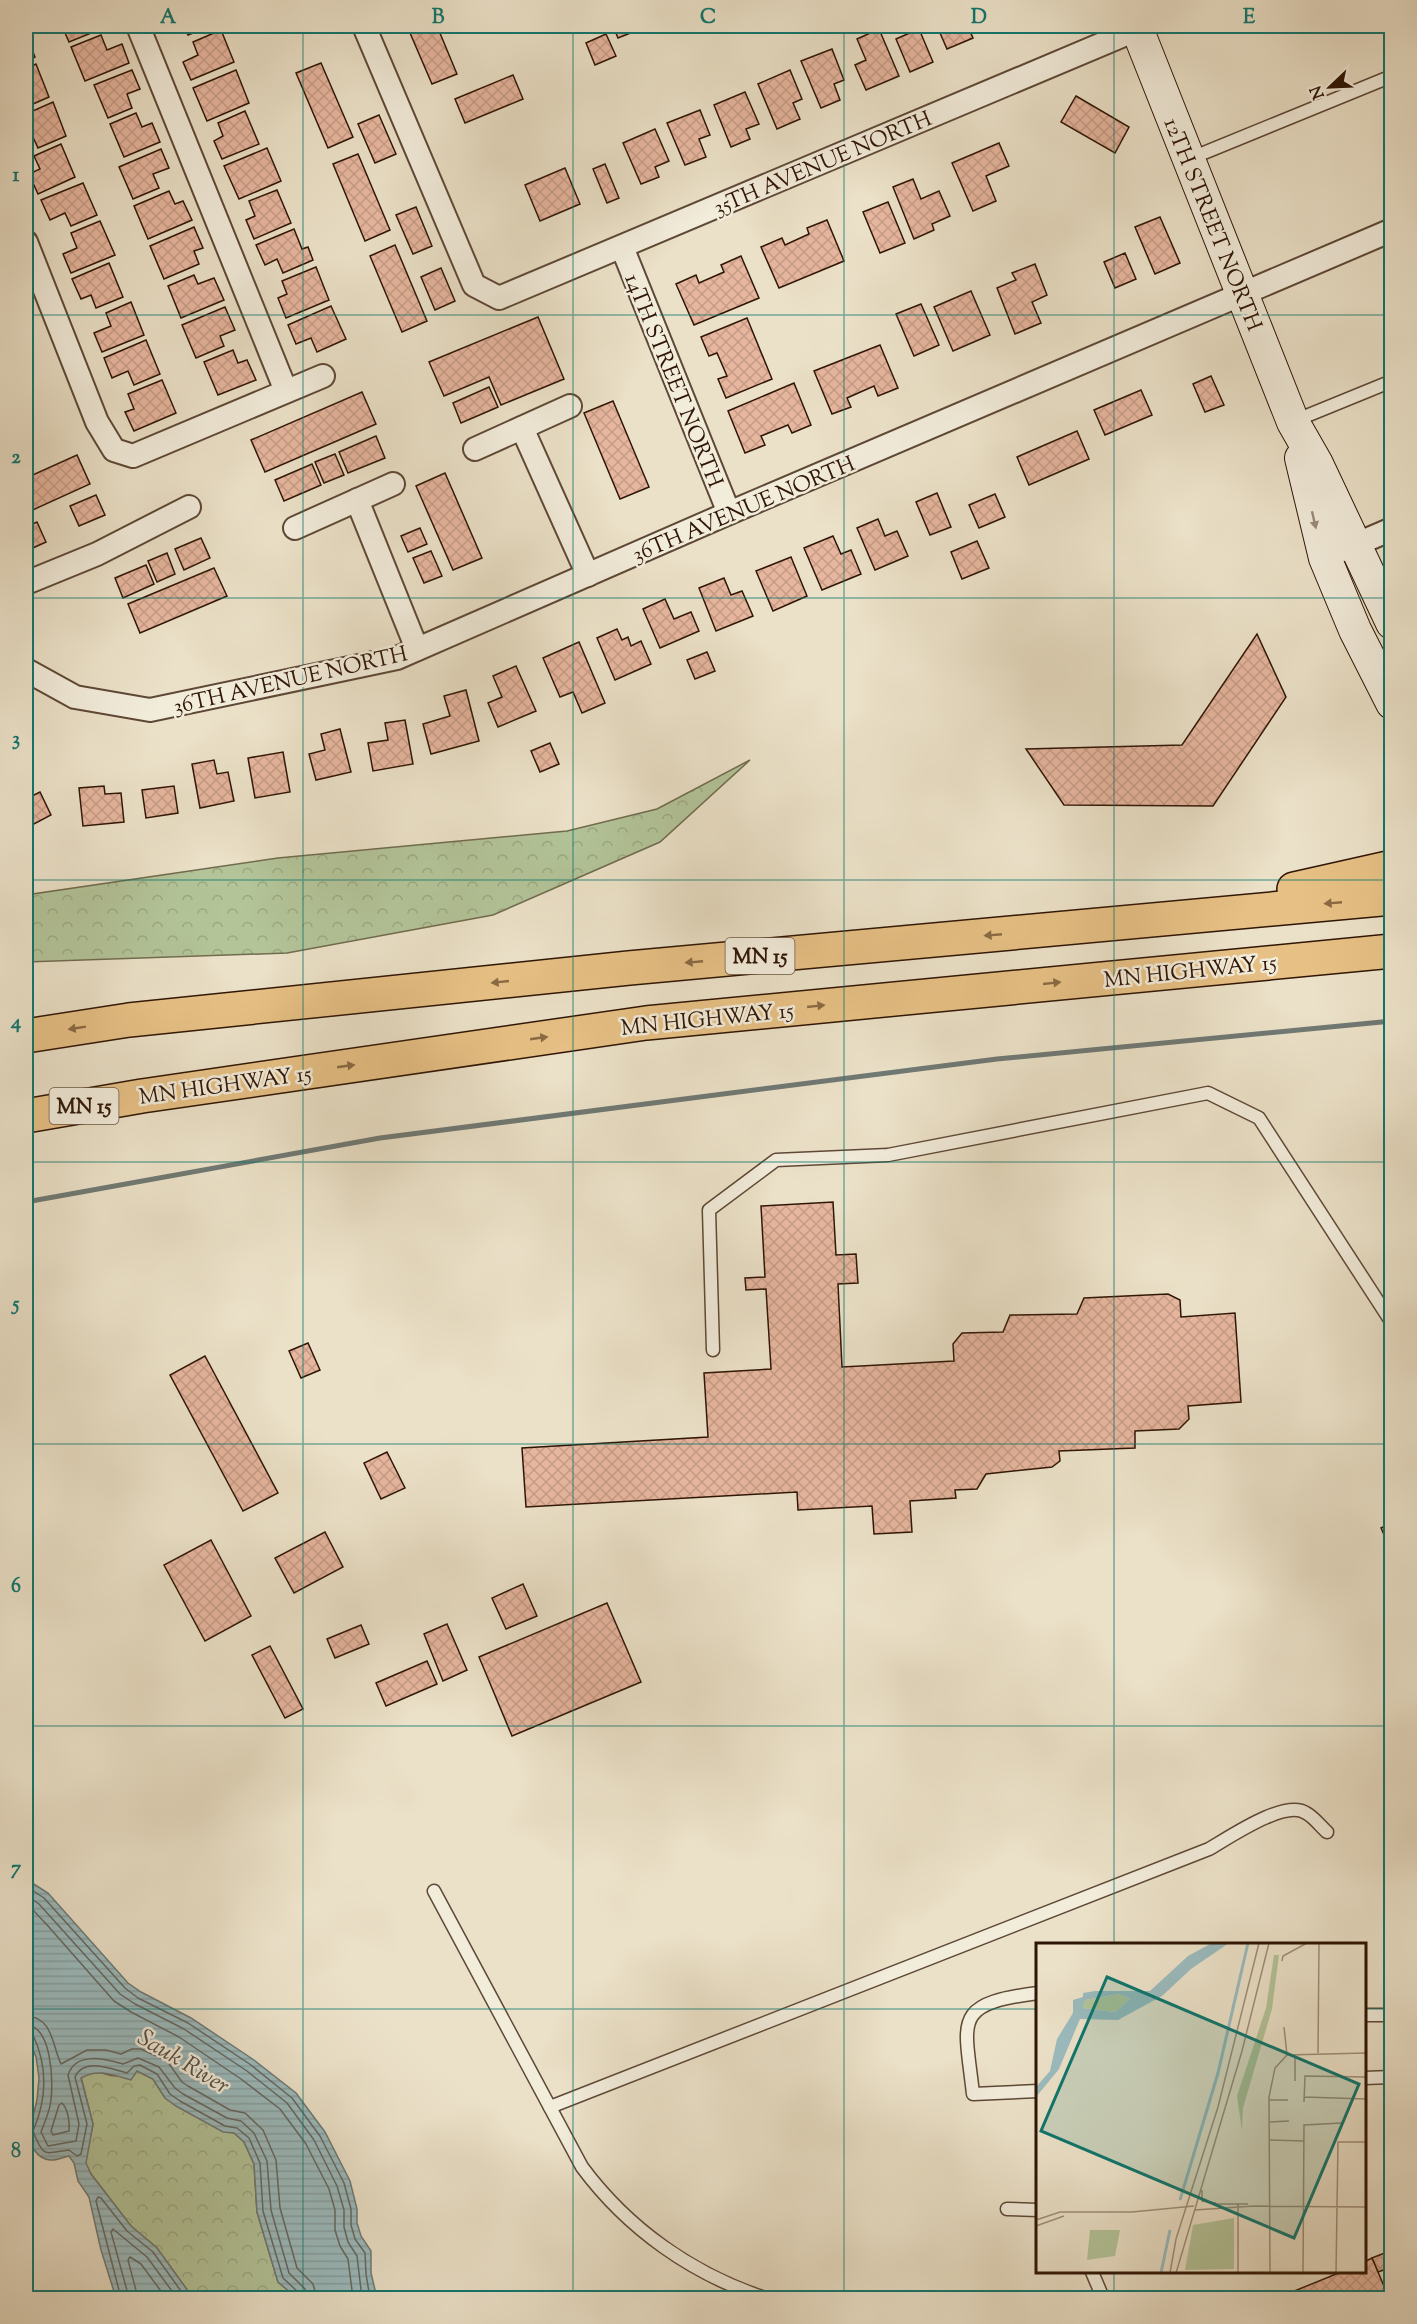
<svg xmlns="http://www.w3.org/2000/svg" width="1417" height="2324" viewBox="0 0 1417 2324" font-family="'Sorts Mill Goudy',serif">
  <style>
    .forest { fill: url(#forest-crowns); stroke: #716c4f; stroke-width: 1.5 }
    .water { fill: url(#water-rules); stroke: #707974; stroke-width: 1.5 }
    .lines { fill: none; stroke-linecap: round; stroke-linejoin: round }
    .shore { stroke: #656862; stroke-width: 1.5 }
    .stream { stroke: #707974; stroke-width: 5 }
    .building { fill: url(#building-cross-hatch); stroke: #2f1505; stroke-width: 1.5 }
    .lane-casing { stroke: #5e4836; stroke-width: 15 }
    .street-casing { stroke: #5e4836; stroke-width: 26 }
    .secondary-casing { stroke: #2f1505; stroke-width: 34 }
    .highway-casing { stroke: #2f1505; stroke-width: 36 }
    .lane { stroke: #f2ecdb; stroke-width: 12 }
    .street { stroke: #f2ecdb; stroke-width: 22 }
    .secondary { stroke: #f2ecdb; stroke-width: 32 }
    .highway { stroke: #e6c084; stroke-width: 33 }
    .oneway { fill: #9a8b7b }
    .oneway2 { fill: #8a6a44 }
    .grid { fill: none; stroke: #0f766e; stroke-width: 1.5; stroke-opacity: 0.55 }
    .labels { text-anchor: middle; stroke-width: 5; stroke-linejoin: round; paint-order: stroke }
    .shield { fill: #f2ecdb; stroke: #6a5645; stroke-width: 1.5 }
    .shield-label { font-size: 21px; font-weight: bold; fill: #2f1505 }
    .street-label { font-size: 22px; fill: #2f1505; stroke: #f2ecdb }
    .water-label { font-size: 24px; font-style: italic; fill: #554f46; stroke: #f2ecdb }
    .inset-river { fill: none; stroke: #9bbbbe; stroke-width: 3 }
    .inset-road { fill: none; stroke: #a08f7a; stroke-width: 1.5 }
    .view { fill: #0f766e; fill-opacity: 0.15; stroke: #0f766e; stroke-width: 3 }
    .inset-edge { fill: none; stroke: #2f1505; stroke-width: 3 }
    .neatline { fill: none; stroke: #0f766e; stroke-width: 2 }
    .grid-label { font-size: 20px; text-anchor: middle; font-weight: bold; fill: #0f766e }
  </style>
  <defs>
    <pattern id="forest-crowns" width="20" height="18" patternUnits="userSpaceOnUse" patternTransform="scale(1.5)"><rect width="20" height="18" fill="#b3c499"/><path d="M2 6a3 3 0 1 1 6 0M12 15a3 3 0 1 1 6 0" fill="none" stroke="#9aa882"/></pattern>
    <pattern id="water-rules" width="6" height="5" patternUnits="userSpaceOnUse" patternTransform="scale(1.5)"><rect width="6" height="5" fill="#9bbbbe"/><path d="M0 2.5h6" fill="none" stroke="#86a0a2"/></pattern>
    <pattern id="building-cross-hatch" width="8" height="8" patternUnits="userSpaceOnUse" patternTransform="scale(1.5)"><rect width="8" height="8" fill="#e7b69f"/><path d="M0 0l8 8M0 8l8-8" fill="none" stroke="#c69c87"/></pattern>
  </defs>
  <rect width="100%" height="100%" fill="#ebe1c8"/>
  <filter id="stains"><feTurbulence type="fractalNoise" baseFrequency=".00333" numOctaves="4"/><feColorMatrix values="0 0 0 0 .2 0 0 0 0 .09 0 0 0 0 .02 0 0 0 .5 -.17"/></filter>
  <radialGradient id="worn" r=".72"><stop offset=".6" stop-color="#630" stop-opacity="0"/><stop offset="1" stop-color="#630" stop-opacity=".3"/></radialGradient>
  <g class="forest">
    <path d="M750,760L660,842L493,915L287,953L26,962V895L278,858L567,831L657,809Z"/>
    <path d="M137,2071L153,2079L165,2098L223,2131L234,2133L244,2142L254,2164L257,2212L278,2282L297,2298H193L157,2248L131,2226L91,2174L85,2163L93,2124L81,2077C103,2066 101,2077 118,2076C124,2076 131,2072 137,2071Z"/>
  </g>
  <path class="water" d="M26,1879L48,1893L128,1983L141,1992L191,2018L254,2060L296,2093L325,2132L350,2181L357,2209V2223L361,2236L371,2251V2273L377,2298H297L278,2282L257,2212L254,2164L244,2142L234,2133L223,2132L176,2106L165,2098L153,2079L137,2071L131,2080C113,2075 98,2068 81,2078L93,2124L86,2163L91,2174L131,2226L157,2248L193,2298H116L101,2250L89,2197L78,2181L74,2163L69,2156C63,2157 55,2161 50,2160C34,2158 30,2142 26,2130L33,2116L37,2100L39,2078L36,2057L26,2033Z"/>
  <g class="lines">
    <g class="shore">
      <path d="M26,1886L44,1898L125,1988L138,1998L188,2023L251,2065L292,2098L320,2136L344,2183L351,2209V2225L355,2239L365,2253L366,2274L370,2298"/>
      <path d="M26,1895L39,1904L120,1994L135,2004L184,2029L247,2071L287,2103L314,2140L337,2186L344,2210V2227L348,2242L357,2256L362,2298"/>
      <path d="M26,1906L33,1910L48,1926L114,2001L131,2012L179,2037L241,2079L280,2109L306,2144L329,2189L335,2210V2230L340,2246L348,2259L353,2298"/>
      <path d="M26,2016C53,2017 52,2045 61,2064L87,2050H106L121,2054L132,2049H141L167,2061L182,2082L188,2086L230,2110L245,2113L263,2130L276,2160L280,2208L297,2268L313,2284L317,2298"/>
      <path d="M26,2025C52,2026 53,2080 51,2100C50,2111 45,2121 41,2132L48,2146L76,2141L79,2124L68,2075C76,2051 105,2059 123,2064L138,2058L159,2067L175,2088L183,2094L227,2118L241,2121L254,2133L267,2161L271,2210L289,2273L305,2289L308,2298"/>
      <path d="M26,2032L33,2035C48,2067 47,2099 33,2131C44,2159 44,2153 69,2150L77,2156L81,2154L87,2124L75,2077C84,2057 111,2069 127,2073L134,2066L140,2065L157,2074L170,2094L180,2101L225,2126L237,2128L249,2138L260,2163L263,2211L283,2278L298,2292L300,2298"/>
      <path d="M62,2103C68,2109 70,2123 69,2131L53,2135L51,2131L59,2105Z"/>
      <path d="M121,2298L96,2201L98,2197L101,2198L127,2231L153,2252L186,2298"/>
      <path d="M129,2298L111,2232L113,2229L147,2257L177,2298"/>
      <path d="M138,2298L128,2260L130,2257L141,2264L166,2298"/>
    </g>
    <path class="stream" d="M26,1202L380,1138L997,1059L1392,1021"/>
  </g>
  <g class="building">
    <path d="M62,26H106V27L69,42Z"/>
    <path d="M184,26H211L188,35Z"/>
    <path d="M407,26H437L457,74L432,84Z"/>
    <path d="M613,26H648L618,38Z"/>
    <path d="M937,26H968L973,38L947,49Z"/>
    <path d="M984,26H1004L987,33Z"/>
    <path d="M879,29L899,76L866,90L855,65L866,60L857,39Z"/>
    <path d="M919,29L933,62L910,72L896,39Z"/>
    <path d="M221,30L234,62L191,80L183,62L198,55L193,42Z"/>
    <path d="M26,34L35,57L26,61Z"/>
    <path d="M606,34L616,56L595,65L586,43Z"/>
    <path d="M101,35L107,50L122,44L129,63L85,81L71,47Z"/>
    <path d="M832,49L844,80L834,84L840,100L821,108L801,61Z"/>
    <path d="M321,63L353,137L328,148L296,73Z"/>
    <path d="M36,64L49,97L26,107V69Z"/>
    <path d="M132,70L140,89L127,94L132,108L108,118L94,85Z"/>
    <path d="M236,70L249,103L207,121L193,88Z"/>
    <path d="M790,70L802,99L793,103L800,119L777,129L758,84Z"/>
    <path d="M513,75L523,99L465,123L455,99Z"/>
    <path d="M745,92L759,124L746,129L750,139L731,147L714,105Z"/>
    <path d="M1076,96L1129,127L1115,153L1061,122Z"/>
    <path d="M53,102L66,136L38,148L32,135L26,138V114Z"/>
    <path d="M700,110L710,135L699,139L706,157L685,165L667,123Z"/>
    <path d="M245,111L259,144L222,159L214,141L223,136L218,123Z"/>
    <path d="M136,113L142,127L152,123L160,142L124,157L110,124Z"/>
    <path d="M379,115L396,154L375,163L358,124Z"/>
    <path d="M655,129L669,161L655,167L659,177L641,184L623,143Z"/>
    <path d="M999,143L1009,166L986,176L996,201L973,211L952,163Z"/>
    <path d="M61,144L75,177L38,194L29,174L40,169L34,156Z"/>
    <path d="M267,148L281,181L239,199L224,166Z"/>
    <path d="M161,149L169,168L153,174L159,188L133,199L119,167Z"/>
    <path d="M358,154L390,230L365,241L333,164Z"/>
    <path d="M605,164L619,198L607,203L593,169Z"/>
    <path d="M565,168L580,204L540,221L525,185Z"/>
    <path d="M913,179L921,199L939,191L950,216L932,224L934,230L914,239L893,187Z"/>
    <path d="M83,183L97,215L71,226L65,213L50,220L41,200Z"/>
    <path d="M277,190L291,223L254,239L246,220L255,216L249,201Z"/>
    <path d="M169,191L175,204L183,201L192,220L148,239L134,206Z"/>
    <path d="M888,202L905,243L880,253L863,212Z"/>
    <path d="M416,207L432,246L413,254L396,215Z"/>
    <path d="M1160,217L1180,263L1155,274L1135,227Z"/>
    <path d="M827,220L844,261L779,288L761,247L782,238L785,245L809,234L807,228Z"/>
    <path d="M100,221L115,255L71,273L63,254L77,248L71,233Z"/>
    <path d="M194,227L203,248L194,251L199,264L164,279L150,246Z"/>
    <path d="M294,229L302,249L308,247L313,260L283,273L277,259L265,265L256,245Z"/>
    <path d="M395,245L427,321L402,332L370,256Z"/>
    <path d="M1125,253L1136,279L1115,288L1104,262Z"/>
    <path d="M741,256L759,298L694,325L676,284L696,275L699,283L724,272L721,265Z"/>
    <path d="M109,263L123,297L96,308L91,295L81,299L72,279Z"/>
    <path d="M1035,264L1047,295L1032,302L1041,323L1015,334L997,288L1016,280L1012,273Z"/>
    <path d="M316,267L329,300L286,318L278,298L287,294L282,281Z"/>
    <path d="M441,268L455,301L435,310L421,277Z"/>
    <path d="M194,275L198,284L214,278L224,300L181,318L168,286Z"/>
    <path d="M971,291L990,335L953,351L934,307Z"/>
    <path d="M131,302L144,335L102,352L94,333L111,326L106,313Z"/>
    <path d="M921,304L939,345L914,356L896,314Z"/>
    <path d="M331,306L346,339L317,352L311,338L296,344L288,325Z"/>
    <path d="M225,307L235,330L220,336L224,346L196,358L182,325Z"/>
    <path d="M538,317L564,379L501,405L489,377L444,396L429,362Z"/>
    <path d="M747,318L772,379L726,398L718,379L727,376L717,353L709,356L701,337Z"/>
    <path d="M146,340L160,374L134,385L128,371L112,378L104,358Z"/>
    <path d="M880,345L898,388L878,396L874,386L847,398L851,407L832,414L814,371Z"/>
    <path d="M233,350L238,363L247,360L256,380L218,395L204,362Z"/>
    <path d="M1211,376L1224,405L1205,412L1193,384Z"/>
    <path d="M162,380L176,413L134,431L125,412L134,409L128,394Z"/>
    <path d="M794,383L811,425L792,433L788,425L761,436L765,445L745,453L728,411Z"/>
    <path d="M489,387L498,407L461,423L453,403Z"/>
    <path d="M1141,390L1152,415L1105,435L1094,410Z"/>
    <path d="M362,392L376,424L265,472L251,440Z"/>
    <path d="M613,401L649,487L620,499L584,413Z"/>
    <path d="M1077,431L1089,459L1029,485L1017,457Z"/>
    <path d="M376,436L385,458L348,473L339,452Z"/>
    <path d="M335,454L344,475L324,483L315,462Z"/>
    <path d="M77,455L90,484L26,513V478Z"/>
    <path d="M312,464L321,485L284,501L275,480Z"/>
    <path d="M445,473L482,558L453,570L416,486Z"/>
    <path d="M937,493L951,527L930,535L916,502Z"/>
    <path d="M995,494L1005,517L979,528L969,505Z"/>
    <path d="M96,495L105,515L79,526L70,506Z"/>
    <path d="M878,519L885,536L897,531L908,556L875,570L857,528Z"/>
    <path d="M37,522L46,542L26,551V527Z"/>
    <path d="M420,528L427,544L408,552L401,536Z"/>
    <path d="M833,536L841,554L851,550L861,574L822,590L804,548Z"/>
    <path d="M201,538L210,558L184,570L175,549Z"/>
    <path d="M977,541L989,568L962,579L951,552Z"/>
    <path d="M431,551L442,576L424,583L413,558Z"/>
    <path d="M167,553L175,574L157,582L148,561Z"/>
    <path d="M791,557L807,596L773,611L756,571Z"/>
    <path d="M146,565L154,584L123,598L115,578Z"/>
    <path d="M214,568L227,596L140,633L128,604Z"/>
    <path d="M724,578L731,595L742,591L753,616L716,631L699,588Z"/>
    <path d="M665,599L674,619L691,612L699,631L660,648L643,609Z"/>
    <path d="M617,629L622,640L628,637L631,646L641,641L651,664L615,680L597,638Z"/>
    <path d="M1257,634L1286,697L1213,806L1064,805L1026,749L1182,745Z"/>
    <path d="M579,642L605,703L582,713L573,692L560,697L543,658Z"/>
    <path d="M707,652L715,671L695,679L687,660Z"/>
    <path d="M516,666L536,711L498,727L488,703L502,697L493,676Z"/>
    <path d="M466,690L479,741L431,754L423,724L450,716L444,696Z"/>
    <path d="M405,720L413,764L373,771L368,743L388,740L385,723Z"/>
    <path d="M340,729L351,772L316,780L309,754L325,750L321,734Z"/>
    <path d="M550,743L559,764L540,772L531,751Z"/>
    <path d="M283,752L290,792L255,798L248,758Z"/>
    <path d="M214,760L217,774L228,772L234,801L200,808L192,764Z"/>
    <path d="M104,786L105,794L121,793L124,822L83,826L79,788Z"/>
    <path d="M174,786L178,813L146,818L142,790Z"/>
    <path d="M40,792L51,815L32,825L26,813V799Z"/>
    <path d="M833,1202L836,1255L856,1254L858,1283L838,1284L842,1367L954,1361L953,1344L962,1333L1003,1332L1010,1315L1077,1314L1084,1298L1168,1294L1180,1300L1181,1317L1235,1313L1241,1402L1188,1406L1189,1419L1179,1429L1135,1431V1448L1059,1451L1060,1461L1052,1467L986,1474L977,1489L955,1490L956,1498L910,1501L912,1532L874,1534L872,1506L798,1510L797,1492L526,1507L522,1448L708,1437L704,1373L771,1369L766,1289L746,1290L745,1278L765,1277L761,1206Z"/>
    <path d="M308,1343L320,1370L301,1378L289,1351Z"/>
    <path d="M205,1356L278,1493L243,1511L170,1375Z"/>
    <path d="M387,1452L405,1488L381,1499L364,1463Z"/>
    <path d="M1392,1523V1553L1381,1528Z"/>
    <path d="M325,1532L343,1567L294,1593L275,1558Z"/>
    <path d="M211,1540L251,1616L205,1641L164,1565Z"/>
    <path d="M523,1584L537,1616L506,1629L492,1598Z"/>
    <path d="M607,1603L641,1682L512,1736L479,1657Z"/>
    <path d="M447,1624L467,1670L443,1681L424,1634Z"/>
    <path d="M361,1625L369,1644L335,1658L327,1639Z"/>
    <path d="M270,1646L303,1709L285,1718L252,1655Z"/>
    <path d="M427,1661L437,1684L386,1706L376,1683Z"/>
    <path d="M1392,2250V2267L1378,2272L1372,2258Z"/>
    <path d="M1372,2258L1389,2298H1295L1292,2292L1341,2272H1364V2262Z"/>
  </g>
  <g class="lines">
    <g class="lane-casing">
      <g id="lane">
        <path d="M1189,159L1392,76"/>
        <path d="M1294,421L1392,381"/>
        <path d="M713,1350L709,1210L776,1160L888,1155L1208,1093L1259,1118L1392,1323"/>
        <path d="M434,1891L582,2167C628,2229 692,2274 765,2298"/>
        <path d="M1038,1993C951,2004 965,2020 973,2094L1038,2091"/>
        <path d="M1364,2015H1386"/>
        <path d="M1364,2078L1392,2077"/>
        <path d="M550,2107L1209,1849C1230,1837 1285,1799 1306,1813C1314,1817 1320,1826 1327,1832"/>
        <path d="M1007,2209L1038,2210"/>
        <path d="M1092,2272L1103,2298"/>
      </g>
    </g>
    <g class="street-casing">
      <g id="street">
        <path d="M138,26L286,391"/>
        <path d="M364,26L474,285L499,298L1145,26"/>
        <path d="M26,242L97,422L114,450L133,456L323,376"/>
        <path d="M622,247L729,513"/>
        <path d="M522,428L588,575"/>
        <path d="M475,449L570,406"/>
        <path d="M357,500L417,649"/>
        <path d="M295,528L393,484"/>
        <path d="M1343,550L1392,529"/>
        <path d="M26,583L97,554L189,507"/>
        <path d="M26,670L75,697L150,710L397,658L729,513L1392,230"/>
      </g>
    </g>
    <g class="secondary-casing">
      <g id="secondary">
        <path d="M1136,26L1293,422L1317,464L1392,623"/>
        <path d="M1301,458L1325,558L1355,630L1392,703"/>
      </g>
    </g>
    <g class="highway-casing">
      <g id="highway">
        <path d="M1294,889L1392,867"/>
        <path d="M26,1036L129,1020L629,968L1392,898"/>
        <path d="M26,1116L142,1096L646,1023L1392,951"/>
      </g>
    </g>
    <use href="#lane" class="lane"/>
    <use href="#street" class="street"/>
    <use href="#secondary" class="secondary"/>
    <use href="#highway" class="highway"/>
  </g>
  <defs><path id="oneway-solid" d="M-6-.8H1V-3.2L6.5 0L1 3.2V.8H-6Z" transform="scale(1.5)"/></defs>
  <use class="oneway" href="#oneway-solid" transform="translate(1314 520) rotate(77)"/>
  <g class="oneway2">
    <use href="#oneway-solid" transform="translate(1333 903) rotate(175)"/>
    <use href="#oneway-solid" transform="translate(993 935) rotate(175)"/>
    <use href="#oneway-solid" transform="translate(694 962) rotate(175)"/>
    <use href="#oneway-solid" transform="translate(500 982) rotate(174)"/>
    <use href="#oneway-solid" transform="translate(1052 983) rotate(-6)"/>
    <use href="#oneway-solid" transform="translate(816 1006) rotate(-6)"/>
    <use href="#oneway-solid" transform="translate(77 1028) rotate(171)"/>
    <use href="#oneway-solid" transform="translate(539 1038) rotate(-8)"/>
    <use href="#oneway-solid" transform="translate(346 1066) rotate(-8)"/>
  </g>
  <path class="grid" d="M303,26V2298M573,26V2298M844,26V2298M1114,26V1944M26,315H1392M26,598H1392M26,880H1392M26,1162H1392M26,1444H1392M26,1726H1392M26,2009H1038M1364,2009H1392M1114,2272V2298"/>
  <g class="labels">
    <g class="shield">
      <rect x="725.5" y="938" width="69" height="36" rx="4.5"/>
      <rect x="49.5" y="1088" width="69" height="36" rx="4.5"/>
    </g>
    <g class="shield-label">
      <text x="760" y="963">MN 15</text>
      <text x="84" y="1113">MN 15</text>
    </g>
    <g class="street-label">
      <text transform="translate(822 162) rotate(-23)" y="8">35TH AVENUE NORTH</text>
      <text transform="translate(1214 224) rotate(68)" y="8">12TH STREET NORTH</text>
      <text transform="translate(675 380) rotate(68)" y="8">14TH STREET NORTH</text>
      <text transform="translate(743 508) rotate(-23)" y="8">36TH AVENUE NORTH</text>
      <text transform="translate(290 679) rotate(-13)" y="8">36TH AVENUE NORTH</text>
      <text transform="translate(1190 970) rotate(-6)" y="8">MN HIGHWAY 15</text>
      <text transform="translate(707 1018) rotate(-6)" y="8">MN HIGHWAY 15</text>
      <text transform="translate(225 1084) rotate(-8)" y="8">MN HIGHWAY 15</text>
    </g>
    <g class="water-label">
      <text transform="translate(184 2061) rotate(31)" y="8">Sauk River</text>
    </g>
  </g>
  <g transform="translate(1036 1943)">
    <rect width="330" height="330" fill="#ebe1c8"/>
    <path d="M198,275V326L149,327L157,282Z" fill="#b3c499"/>
    <path d="M238,12H243L236,66L207,165L206,188L201,153L230,65ZM83,51L94,56L79,69L47,65L49,57Z" fill="#b3c499"/>
    <path d="M54,287H84L79,313L51,317Z" fill="#b3c499"/>
    <path d="M176,0H193L155,26L126,53L82,77L44,76L23,126L0,154V144L14,128L21,96L37,70V57L47,54V50L59,48H114L152,13ZM83,51L94,56L79,69L47,65L49,57Z" fill="#9bbbbe" fill-rule="evenodd"/>
    <path class="inset-river" d="M144,257L182,130L212,0M125,330L134,287"/>
    <path class="inset-road" d="M246,18L247,13L271,0M248,84L251,112M282,110L283,0M259,111V138M268,154L330,156M233,157H252M268,159L269,133L330,134M234,179L253,178M234,197L268,198M166,247V258L180,260M202,260V329M179,261H212M159,267L218,263L330,264M0,277L24,269H96L158,263M0,283L28,273M134,330L140,296L182,164L223,0M140,330L206,108L233,0M168,330H312M234,330L233,154L239,125L251,112L330,110M267,330L268,182L306,180M300,330L302,199H330"/>
    <path class="view" d="M71,34L323,141L258,295L5,188Z"/>
    <rect width="330" height="330" class="inset-edge"/>
  </g>
  <rect width="1417" height="2324" fill="none" stroke="#ebe1c8" stroke-width="66"/>
  <g transform="translate(1330 87) rotate(247)" stroke="#f2ecdb" stroke-width="4.5" paint-order="stroke">
  <path d="M0-4.5L10 22L0 15L-10 22Z" fill="#2f1505"/>
  <text y="-9" font-size="16" font-weight="bold" text-anchor="middle" fill="#2f1505">N</text>
  </g>
  <rect x="33" y="33" width="1351" height="2258" class="neatline"/>
  <g class="grid-label">
    <text x="168" y="23">A</text>
    <text x="438" y="23">B</text>
    <text x="708" y="23">C</text>
    <text x="979" y="23">D</text>
    <text x="1249" y="23">E</text>
    <text x="16" y="181">1</text>
    <text x="16" y="463">2</text>
    <text x="16" y="745">3</text>
    <text x="16" y="1028">4</text>
    <text x="16" y="1310">5</text>
    <text x="16" y="1592">6</text>
    <text x="16" y="1874">7</text>
    <text x="16" y="2157">8</text>
  </g>
  <rect width="100%" height="100%" filter="url(#stains)"/>
  <rect width="100%" height="100%" fill="url(#worn)"/>
</svg>
